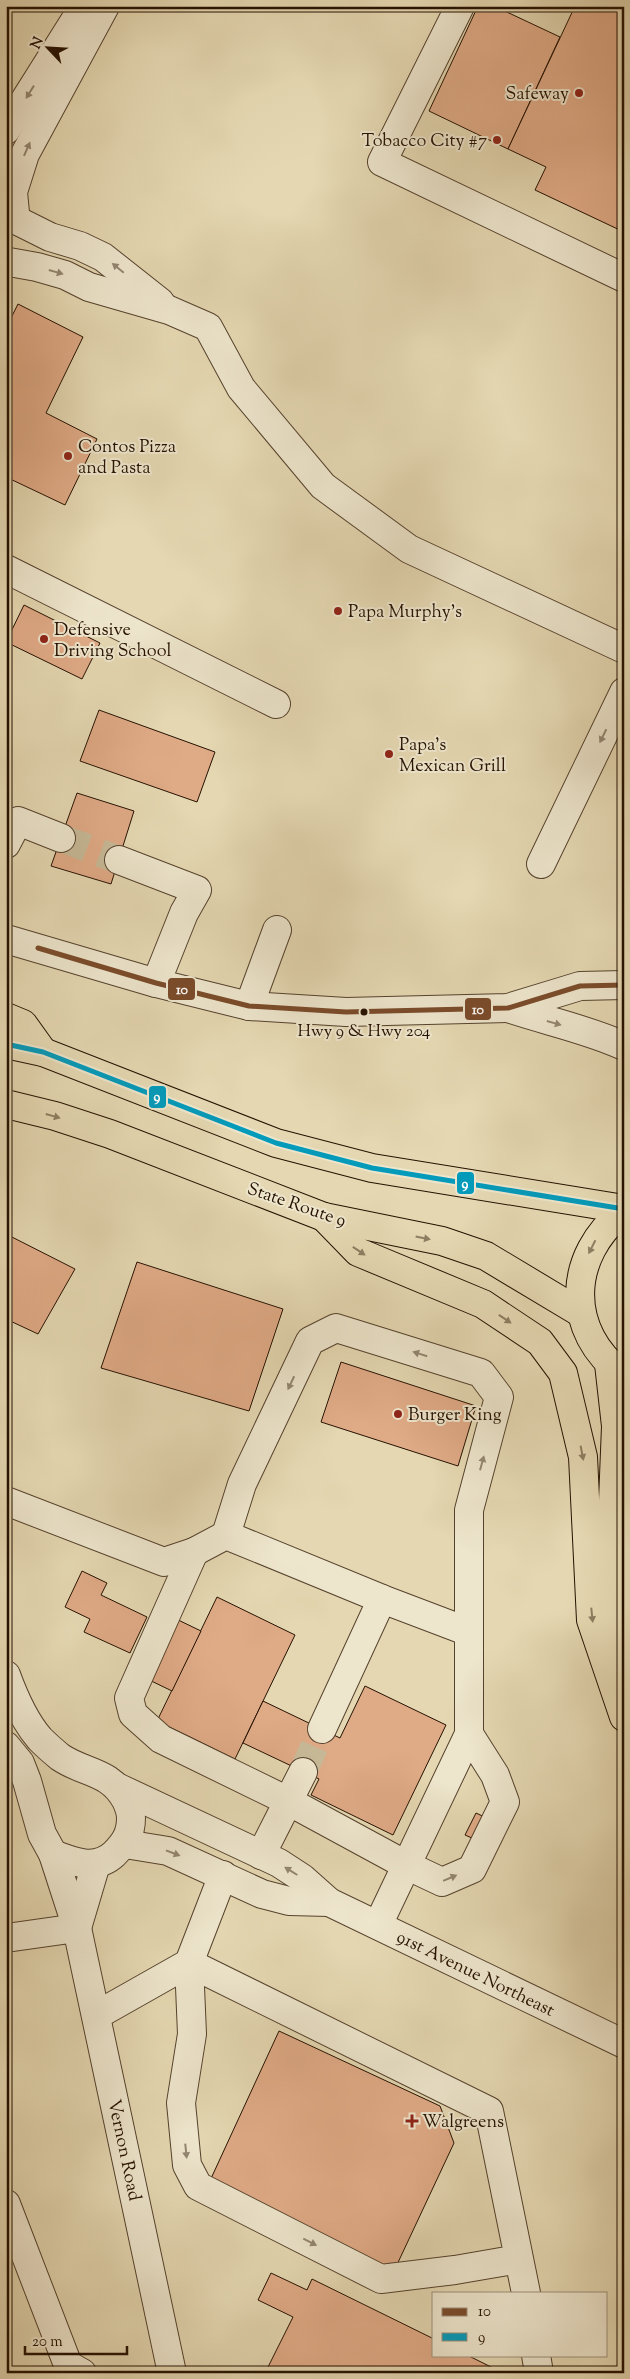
<svg xmlns="http://www.w3.org/2000/svg" width="630" height="2379" viewBox="0 0 630 2379" font-family="'Sorts Mill Goudy',serif">
  <style>
    .building { fill: #dfaa86; stroke: #251101 }
    .lines { fill: none; stroke-linecap: round; stroke-linejoin: round }
    .minor-tunnel { stroke: #c7b997; stroke-width: 28; stroke-dasharray: 28 14; stroke-linecap: butt }
    .minor-casing { stroke: #55422d; stroke-width: 30 }
    .major-casing { stroke: #251101; stroke-width: 30 }
    .minor { stroke: #ede5cc; stroke-width: 28 }
    .major { stroke: #e4d7b1; stroke-width: 28 }
    .bus-1-casing { stroke: #ede5cc; stroke-width: 9 }
    .bus-2-casing { stroke: #ede5cc; stroke-width: 9 }
    .bus-1 { stroke: #7a4b2a; stroke-width: 5 }
    .bus-2 { stroke: #049aba; stroke-width: 5 }
    .oneway { fill: #938671 }
    .oneway2 { fill: #8e7e62 }
    .poi-dot { fill: #8f2418; stroke: #ede5cc; stroke-width: 2 }
    .bus-dot { fill: #251101; stroke: #ede5cc; stroke-width: 2 }
    .labels { text-anchor: middle; stroke-width: 4; stroke-linejoin: round; paint-order: stroke }
    .bus-label { font-size: 17px; fill: #251101; stroke: #ede5cc }
    .poi-label { font-size: 18px; fill: #251101; stroke: #ede5cc; text-anchor: start }
    .street-label { font-size: 18px; fill: #251101; stroke: #ede5cc }
    .line-badge { stroke: #ede5cc; stroke-width: 2 }
    .badge-label { font-size: 14px; text-anchor: middle; font-weight: bold; fill: #fff }
  </style>
  <rect width="100%" height="100%" fill="#e4d7b1"/>
  <filter id="stains"><feTurbulence type="fractalNoise" baseFrequency=".004" numOctaves="4"/><feColorMatrix values="0 0 0 0 .2 0 0 0 0 .09 0 0 0 0 .02 0 0 0 .5 -.17"/></filter>
  <radialGradient id="worn" r=".72"><stop offset=".6" stop-color="#630" stop-opacity="0"/><stop offset="1" stop-color="#630" stop-opacity=".3"/></radialGradient>
  <g class="building">
    <path d="M478,6H494L560,37L508,149L429,111Z"/>
    <path d="M575,6H624V232L535,190L546,167L508,149Z"/>
    <path d="M18,304L83,337L46,413L97,439L65,505L6,477V328Z"/>
    <path d="M24,605L100,643L82,679L6,642Z"/>
    <path d="M99,710L215,752L197,802L80,761Z"/>
    <path d="M77,793L134,811L111,884L51,866Z"/>
    <path d="M6,1234L75,1269L38,1334L6,1319Z"/>
    <path d="M137,1262L283,1309L249,1411L101,1368Z"/>
    <path d="M341,1362L476,1406L458,1466L321,1422Z"/>
    <path d="M82,1571L107,1583L101,1595L147,1617L130,1653L84,1632L90,1619L65,1607Z"/>
    <path d="M217,1597L295,1635L235,1759L157,1721Z"/>
    <path d="M170,1616L201,1631L172,1691L141,1676Z"/>
    <path d="M365,1686L446,1725L393,1835L311,1795L319,1779L243,1743L263,1701L340,1738Z"/>
    <path d="M476,1813L491,1820L481,1842L465,1835Z"/>
    <path d="M279,2031L440,2106L454,2143L394,2271L208,2185Z"/>
    <path d="M271,2273L307,2290L312,2279L434,2339V2355H467L503,2373H265L293,2317L258,2300Z"/>
  </g>
  <g class="lines">
    <g class="minor-tunnel">
      <path d="M61,838L119,860"/>
      <path d="M303,1772L322,1729"/>
    </g>
    <g class="minor-casing">
      <g id="minor">
        <path d="M460,6L382,162L624,278"/>
        <path d="M6,130L84,6"/>
        <path d="M15,213L13,192L25,154L105,6"/>
        <path d="M20,222L50,237L80,246L103,257L160,302"/>
        <path d="M9,262L37,267L65,275L89,287L169,310L208,327L241,388L323,486L409,549L624,649"/>
        <path d="M6,569L276,704"/>
        <path d="M6,844L18,821L61,838"/>
        <path d="M119,860L197,890L184,913L156,983"/>
        <path d="M541,864L624,692"/>
        <path d="M6,939L156,983L249,1006L346,1012L508,1008L580,986L624,985"/>
        <path d="M249,1006L277,930"/>
        <path d="M508,1008C546,1021 587,1029 624,1046"/>
        <path d="M6,1501L164,1562L194,1552L226,1535L382,1599L469,1632"/>
        <path d="M226,1535L242,1484L310,1341L336,1328L481,1373L499,1397L469,1510V1734L378,1925"/>
        <path d="M194,1552L129,1698L133,1714L161,1739L288,1801L406,1865L442,1882L472,1869L505,1802L495,1775L469,1734"/>
        <path d="M6,1675C14,1697 25,1722 40,1739C46,1745 54,1752 60,1757C85,1774 109,1770 126,1800C129,1807 131,1811 131,1818C131,1834 125,1843 114,1854C96,1871 73,1862 53,1854"/>
        <path d="M322,1729L382,1599"/>
        <path d="M6,1746L20,1763L27,1781L42,1834L53,1854L77,1928L172,2373"/>
        <path d="M119,1788L279,1863L302,1878L329,1902L624,2044"/>
        <path d="M125,1844L168,1851L262,1894L289,1901L329,1902"/>
        <path d="M261,1855L303,1772"/>
        <path d="M77,1928L96,1864"/>
        <path d="M6,1938L77,1928"/>
        <path d="M97,2015L189,1963L223,1875"/>
        <path d="M6,2204L68,2365L82,2373"/>
        <path d="M519,2259L455,2270L381,2279L198,2186L187,2165L181,2103L192,2034L189,1963L489,2111L526,2293"/>
        <path d="M536,2355L539,2373"/>
      </g>
    </g>
    <g class="major-casing">
      <g id="major">
        <path d="M6,1017L23,1024L43,1052"/>
        <path d="M6,1044L43,1052L276,1143L372,1168L624,1209"/>
        <path d="M6,1104L55,1116L110,1134L324,1217L442,1241L486,1256L581,1313"/>
        <path d="M624,1211C567,1255 564,1332 624,1375"/>
        <path d="M324,1217L358,1252L483,1304L540,1342L563,1373L583,1457L591,1620L624,1717"/>
        <path d="M609,1364L616,1426L611,1552L620,1672"/>
      </g>
    </g>
    <use href="#minor" class="minor"/>
    <use href="#major" class="major"/>
    <g class="bus-1-casing">
      <path id="bus-1" d="M38,948L156,983L249,1006L346,1012L508,1008L580,986L624,985"/>
    </g>
    <g class="bus-2-casing">
      <path id="bus-2" d="M6,1044L43,1052L276,1143L372,1168L624,1209"/>
    </g>
    <use href="#bus-1" class="bus-1"/>
    <use href="#bus-2" class="bus-2"/>
  </g>
  <defs><path id="oneway-solid" d="M-6-.8H1V-3.2L6.5 0L1 3.2V.8H-6Z" transform="scale(1.25)"/></defs>
  <g class="oneway">
    <use href="#oneway-solid" transform="translate(30 92) rotate(122)"/>
    <use href="#oneway-solid" transform="translate(27 149) rotate(-66)"/>
    <use href="#oneway-solid" transform="translate(118 268) rotate(-141)"/>
    <use href="#oneway-solid" transform="translate(56 272) rotate(16)"/>
    <use href="#oneway-solid" transform="translate(603 736) rotate(116)"/>
    <use href="#oneway-solid" transform="translate(554 1023) rotate(16)"/>
    <use href="#oneway-solid" transform="translate(420 1354) rotate(-163)"/>
    <use href="#oneway-solid" transform="translate(291 1383) rotate(115)"/>
    <use href="#oneway-solid" transform="translate(482 1463) rotate(-75)"/>
    <use href="#oneway-solid" transform="translate(173 1853) rotate(21)"/>
    <use href="#oneway-solid" transform="translate(291 1871) rotate(-148)"/>
    <use href="#oneway-solid" transform="translate(450 1878) rotate(-23)"/>
    <use href="#oneway-solid" transform="translate(186 2151) rotate(84)"/>
    <use href="#oneway-solid" transform="translate(310 2242) rotate(27)"/>
  </g>
  <g class="oneway2">
    <use href="#oneway-solid" transform="translate(53 1116) rotate(16)"/>
    <use href="#oneway-solid" transform="translate(423 1238) rotate(11)"/>
    <use href="#oneway-solid" transform="translate(592 1247) rotate(117)"/>
    <use href="#oneway-solid" transform="translate(359 1251) rotate(34)"/>
    <use href="#oneway-solid" transform="translate(505 1319) rotate(34)"/>
    <use href="#oneway-solid" transform="translate(582 1453) rotate(79)"/>
    <use href="#oneway-solid" transform="translate(592 1615) rotate(84)"/>
  </g>
  <g class="poi-dot">
    <circle cx="579" cy="93" r="5"/>
    <circle cx="497" cy="140" r="5"/>
    <circle cx="68" cy="456" r="5"/>
    <circle cx="338" cy="611" r="5"/>
    <circle cx="44" cy="639" r="5"/>
    <circle cx="389" cy="754" r="5"/>
    <circle cx="398" cy="1414" r="5"/>
    <path d="M409.5 2113.5h5v5h5v5h-5v5h-5v-5h-5v-5h5z"/>
  </g>
  <circle class="bus-dot" cx="364" cy="1012" r="4.5"/>
  <g class="labels">
    <g class="bus-label">
      <text x="364" y="1036">Hwy 9 &amp; Hwy 204</text>
    </g>
    <g class="poi-label">
      <text x="569" y="99" text-anchor="end">Safeway</text>
      <text x="487" y="146" text-anchor="end">Tobacco City #7</text>
      <text x="78" y="452">Contos Pizza<tspan x="78" dy="21">and Pasta</tspan></text>
      <text x="348" y="617">Papa Murphy's</text>
      <text x="54" y="635">Defensive<tspan x="54" dy="21">Driving School</tspan></text>
      <text x="399" y="750">Papa's<tspan x="399" dy="21">Mexican Grill</tspan></text>
      <text x="408" y="1420">Burger King</text>
      <text x="422" y="2127">Walgreens</text>
    </g>
    <g class="street-label">
      <text transform="translate(297 1204) rotate(19)" y="6">State Route 9</text>
      <text transform="translate(476 1973) rotate(26)" y="6">91st Avenue Northeast</text>
      <text transform="translate(125 2150) rotate(78)" y="6">Vernon Road</text>
    </g>
  </g>
  <g class="line-badge">
    <rect x="167" y="977" width="29" height="24" rx="5" fill="#7a4b2a"/>
    <rect x="464" y="997" width="28" height="24" rx="5" fill="#7a4b2a"/>
    <rect x="148" y="1085" width="19" height="24" rx="5" fill="#049aba"/>
    <rect x="456" y="1171" width="19" height="24" rx="5" fill="#049aba"/>
  </g>
  <g class="badge-label">
    <text x="182" y="994">10</text>
    <text x="478" y="1014">10</text>
    <text x="157" y="1101">9</text>
    <text x="465" y="1188">9</text>
  </g>
  <rect width="630" height="2379" fill="none" stroke="#e4d7b1" stroke-width="25"/>
  <rect x="8" y="8" width="615" height="2364" fill="none" stroke="#251101" stroke-width="2.5"/>
  <rect x="12" y="12" width="605" height="2354" fill="none" stroke="#251101"/>
  <rect x="432" y="2292" width="175" height="65" fill="#ede5cc" stroke="#9d907b"/>
  <rect x="442" y="2308" width="25" height="8" fill="#7a4b2a" stroke="#9d907b"/>
  <text x="478" y="2316" font-size="15" fill="#251101">10</text>
  <rect x="442" y="2333" width="25" height="8" fill="#049aba" stroke="#9d907b"/>
  <text x="478" y="2342" font-size="15" fill="#251101">9</text>
  <g transform="translate(48 48) rotate(295)" stroke="#ede5cc" stroke-width="4" paint-order="stroke">
  <path d="M0-4L9 19L0 12L-9 19Z" fill="#251101"/>
  <text y="-8" font-size="14" font-weight="bold" text-anchor="middle" fill="#251101">N</text>
  </g>
  <path d="M25 2346v8h102v-8" fill="none" stroke="#251101" stroke-width="2.5"/>
  <text x="32" y="2346" font-size="15" fill="#251101" stroke="#ede5cc" stroke-width="4" paint-order="stroke">20 m</text>
  <rect width="100%" height="100%" filter="url(#stains)"/>
  <rect width="100%" height="100%" fill="url(#worn)"/>
</svg>
